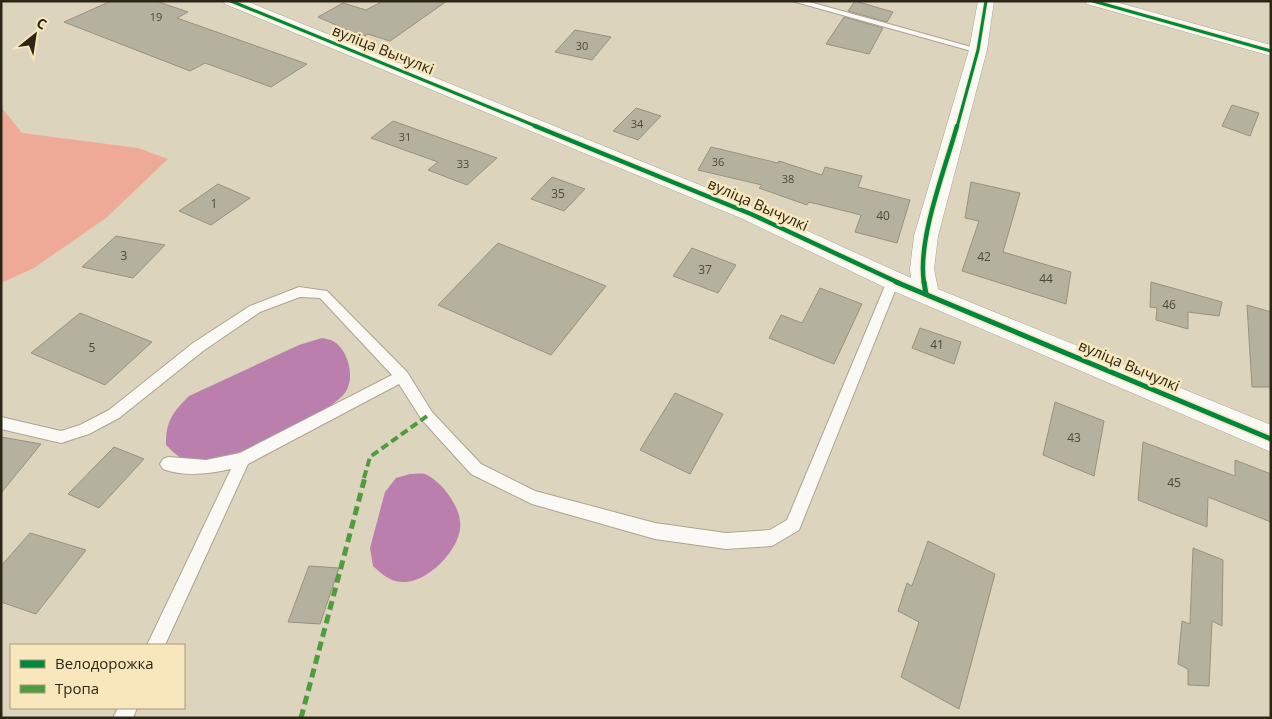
<svg xmlns="http://www.w3.org/2000/svg" width="1272" height="719" viewBox="0 0 1272 719" font-family="'Open Sans',sans-serif">
  <style>
    .forest { fill: #eeaa96 }
    .water { fill: #bb7fae }
    .building { fill: #b5b19f; stroke: #969280 }
    .lines { fill: none; stroke-linecap: round; stroke-linejoin: round }
    .service-casing { stroke: #aaa492; stroke-width: 2 }
    .minor-casing { stroke: #aaa492; stroke-width: 1 }
    .tertiary-casing { stroke: #aaa492; stroke-width: 1 }
    .service { fill: #faf9f5; fill-rule: evenodd }
    .minor { fill: #faf9f5; fill-rule: evenodd }
    .tertiary { fill: #faf9f5; fill-rule: evenodd }
    .quiet-far1 { stroke: #4f9c3d; stroke-width: 4; stroke-dasharray: 8 4; stroke-linecap: butt }
    .quiet { stroke: #4f9c3d; stroke-width: 5; stroke-dasharray: 9 5; stroke-linecap: butt }
    .cycleway-far2-casing { stroke: #f8e7bc; stroke-width: 5 }
    .cycleway-far1-casing { stroke: #f8e7bc; stroke-width: 7 }
    .cycleway-casing { stroke: #f8e7bc; stroke-width: 8 }
    .cycleway-far2 { stroke: #00873e; stroke-width: 3 }
    .cycleway-far1 { stroke: #00873e; stroke-width: 4.5 }
    .cycleway { stroke: #00873e; stroke-width: 5 }
    .labels { text-anchor: middle; stroke-width: 5; stroke-linejoin: round; paint-order: stroke }
    .far-number-label { font-size: 11px; fill: #4e4938 }
    .number-label { font-size: 12px; fill: #4e4938 }
    .street-label { font-size: 15px; fill: #2c2616; stroke: #f8e7bc }
  </style>
  <rect width="100%" height="100%" fill="#ddd4bd"/>
  <path class="forest" d="M1,107L22,133L138,148L168,159L106,218L34,268L1,283Z"/>
  <g class="water">
    <path d="M322,338C325,339 330,339 333,341C349,350 356,380 344,394C324,418 221,469 191,462C180,459 173,452 166,445C166,421 172,413 189,396L299,345Z"/>
    <path d="M410,474C414,474 421,473 425,474C433,477 443,487 448,494C454,503 459,511 460,521C464,547 427,584 402,582C390,582 381,573 373,566L370,548L385,492L396,478Z"/>
  </g>
  <g class="building">
    <path d="M111,1H156L188,12L177,18L307,64L271,87L205,63L190,71L64,22Z"/>
    <path d="M383,1H447L390,41L368,34L363,37L318,17L343,3L366,10Z"/>
    <path d="M855,1L893,12L887,22L848,11Z"/>
    <path d="M844,17L883,28L869,54L826,44Z"/>
    <path d="M575,30L611,37L592,60L555,52Z"/>
    <path d="M1232,105L1259,113L1250,136L1222,126Z"/>
    <path d="M636,108L661,116L638,140L613,131Z"/>
    <path d="M393,121L438,137L497,158L467,185L428,170L438,162L371,138Z"/>
    <path d="M711,147L778,163L779,161L822,175L825,167L862,176L858,187L910,200L897,243L855,232L861,215L809,202L807,205L759,188L762,185L698,170Z"/>
    <path d="M552,177L585,189L564,211L531,199Z"/>
    <path d="M971,182L1020,193L1003,252L1071,272L1066,304L962,271L979,221L965,218Z"/>
    <path d="M218,184L250,198L211,225L179,211Z"/>
    <path d="M116,236L165,245L133,278L82,267Z"/>
    <path d="M498,243L606,286L551,355L438,305Z"/>
    <path d="M692,248L736,265L718,293L673,276Z"/>
    <path d="M1151,282L1222,302L1219,316L1188,312V329L1156,320L1157,308L1150,307Z"/>
    <path d="M820,288L862,304L834,364L769,338L781,315L802,323Z"/>
    <path d="M1247,305L1271,312V387H1252Z"/>
    <path d="M80,313L152,342L105,385L31,353Z"/>
    <path d="M920,328L961,342L954,364L912,348Z"/>
    <path d="M675,393L723,414L690,474L640,450Z"/>
    <path d="M1055,402L1104,421L1094,476L1043,455Z"/>
    <path d="M1,437L41,444L1,493Z"/>
    <path d="M1143,442L1235,476V460L1271,474V522L1208,497L1207,527L1138,500Z"/>
    <path d="M114,447L144,459L99,508L68,494Z"/>
    <path d="M30,533L86,550L36,614L1,602V566Z"/>
    <path d="M928,541L995,574L959,709L901,677L919,622L898,611L907,583L912,586Z"/>
    <path d="M1193,548L1223,560L1222,626L1212,621L1209,686L1188,685V669L1178,664L1182,621L1190,624Z"/>
    <path d="M309,566L339,568L320,624L288,622Z"/>
  </g>
  <g class="lines">
    <g class="service-casing">
      <g id="service">
        <path d="M792,1H806L982,50L981,52H975Z"/>
        <path d="M893,277L897,278L899,281L799,530L772,546L726,549L655,539L532,504L471,474L422,420L399,384L248,464L165,645H147L231,469C209,474 184,477 163,469L160,464L163,459L168,457L206,460L240,453L392,375L320,298L300,297L260,312L203,351L119,418L89,434L61,443L1,429V417L61,431L80,425L109,410L193,343L250,306L299,287L327,291L407,372L432,412L481,464L535,491L655,523L726,533L770,530L787,520L887,281L889,278Z"/>
        <path d="M118,708H137L133,718H113Z"/>
      </g>
    </g>
    <g class="minor-casing">
      <path id="minor" d="M223,1H246L759,209L911,278L910,269L914,236L969,50L978,1H994L987,50L938,236L934,269L938,289L1271,425V452L884,287L743,219L225,4Z"/>
    </g>
    <g class="tertiary-casing">
      <path id="tertiary" d="M1085,1H1112L1271,45V56L1087,4Z"/>
    </g>
    <use href="#service" class="service"/>
    <use href="#minor" class="minor"/>
    <use href="#tertiary" class="tertiary"/>
    <path class="quiet-far1" d="M364,478L370,457L427,416"/>
    <path class="quiet" d="M301,718L365,477"/>
    <g class="cycleway-far2-casing">
      <g id="cycleway-far2">
        <path d="M231,1L538,127"/>
        <path d="M1093,1L1271,51"/>
        <path d="M957,127L978,50L986,1"/>
      </g>
    </g>
    <g class="cycleway-far1-casing">
      <g id="cycleway-far1">
        <path d="M535,126L751,214L899,283"/>
        <path d="M924,283C917,240 945,169 957,126"/>
      </g>
    </g>
    <g class="cycleway-casing">
      <g id="cycleway">
        <path d="M896,282L1271,439"/>
        <path d="M924,282L926,294"/>
      </g>
    </g>
    <use href="#cycleway-far2" class="cycleway-far2"/>
    <use href="#cycleway-far1" class="cycleway-far1"/>
    <use href="#cycleway" class="cycleway"/>
  </g>
  <g class="labels">
    <g class="far-number-label">
      <text x="156" y="21">19</text>
      <text x="582" y="50">30</text>
      <text x="637" y="128">34</text>
      <text x="405" y="141">31</text>
      <text x="718" y="166">36</text>
      <text x="463" y="168">33</text>
      <text x="788" y="183">38</text>
    </g>
    <g class="number-label">
      <text x="558" y="198">35</text>
      <text x="214" y="208">1</text>
      <text x="883" y="220">40</text>
      <text x="124" y="260">3</text>
      <text x="984" y="261">42</text>
      <text x="705" y="274">37</text>
      <text x="1046" y="283">44</text>
      <text x="1169" y="309">46</text>
      <text x="937" y="349">41</text>
      <text x="92" y="352">5</text>
      <text x="1074" y="442">43</text>
      <text x="1174" y="487">45</text>
    </g>
    <g class="street-label">
      <text transform="translate(383 50) rotate(22)" y="5">вуліца Вычулкі</text>
      <text transform="translate(758 205) rotate(24)" y="5">вуліца Вычулкі</text>
      <text transform="translate(1129 366) rotate(23)" y="5">вуліца Вычулкі</text>
    </g>
  </g>
  <rect width="1272" height="719" fill="none" stroke="#2c2616" stroke-width="5"/>
  <rect x="10" y="644" width="175" height="65" fill="#f8e7bc" stroke="#a69a7a"/>
  <rect x="20" y="660" width="25" height="8" fill="#00873e" stroke="#a69a7a"/>
  <text x="55" y="669" font-size="15" fill="#2c2616">Велодорожка</text>
  <rect x="20" y="685" width="25" height="8" fill="#4f9c3d" stroke="#a69a7a"/>
  <text x="55" y="694" font-size="15" fill="#2c2616">Тропа</text>
  <g transform="translate(35 35) rotate(30)" stroke="#f8e7bc" stroke-width="4" paint-order="stroke">
  <path d="M0-4L9 19L0 12L-9 19Z" fill="#2c2616"/>
  <text y="-8" font-size="14" font-weight="bold" text-anchor="middle" fill="#2c2616">С</text>
  </g>
</svg>
